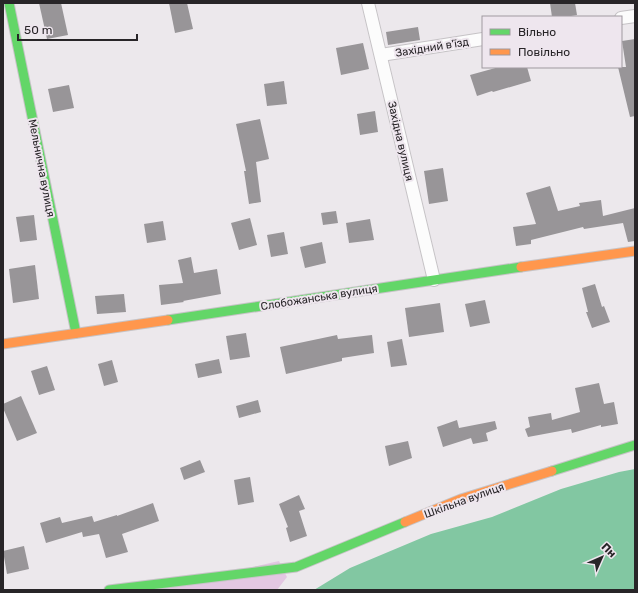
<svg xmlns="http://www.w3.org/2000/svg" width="638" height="593" viewBox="0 0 638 593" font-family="Rubik,sans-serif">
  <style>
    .green { fill: #e3c7e2 }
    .water { fill: #82c7a2 }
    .building { fill: #989598 }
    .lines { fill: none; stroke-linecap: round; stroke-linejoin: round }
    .street-casing { stroke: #c6c3c6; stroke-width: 14 }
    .fast-casing { stroke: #c6c3c6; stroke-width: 11 }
    .slow-casing { stroke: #c6c3c6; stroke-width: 11 }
    .street { stroke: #fcfcfc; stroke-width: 12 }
    .fast { stroke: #63d668; stroke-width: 9 }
    .slow { stroke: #ff974d; stroke-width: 9 }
    .labels { text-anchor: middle; stroke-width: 4; stroke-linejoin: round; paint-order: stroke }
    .street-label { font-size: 11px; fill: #282528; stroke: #eee6ee }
  </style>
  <rect width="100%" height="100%" fill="#ece8ec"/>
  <path class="green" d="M279,561L287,577L277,590H154Z"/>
  <path class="water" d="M635,469V590H314L350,568L431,534L492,517L561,489L619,472Z"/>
  <g class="building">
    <path d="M39,3H61L68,35L47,39Z"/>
    <path d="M169,3H187L193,29L175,33Z"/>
    <path d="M550,3H575L577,15L565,17H552Z"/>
    <path d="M418,27L420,40L388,45L386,32Z"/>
    <path d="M635,39V77H634L635,82V116L630,117L618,67H626L622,41Z"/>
    <path d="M363,43L369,69L341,75L336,48Z"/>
    <path d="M499,67H527L531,81L493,92L492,91L477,96L470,75Z"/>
    <path d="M284,81L287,104L267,106L264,84Z"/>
    <path d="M69,85L74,108L53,112L48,89Z"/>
    <path d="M375,111L378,132L360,135L357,114Z"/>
    <path d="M260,119L269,159L256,162L261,202L249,204L244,171H246L236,124Z"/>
    <path d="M443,168L448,201L429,204L424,171Z"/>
    <path d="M550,186L558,211L580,206L579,203L601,200L603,216L635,208V241L628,242L623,223L584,229L583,227L531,240V244L516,246L513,227L536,224L526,193Z"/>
    <path d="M336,211L338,223L323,225L321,213Z"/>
    <path d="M34,215L37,240L20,242L16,217Z"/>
    <path d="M250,218L257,245L239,250L231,223Z"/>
    <path d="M370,219L374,240L349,243L346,223Z"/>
    <path d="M163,221L166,240L147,243L144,224Z"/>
    <path d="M284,232L288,254L271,257L267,235Z"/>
    <path d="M322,242L326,263L305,268L300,247Z"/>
    <path d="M191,257L194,273L217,269L221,294L183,301L184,302L161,305L159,285L183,283L178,260Z"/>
    <path d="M35,265L39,299L13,303L9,269Z"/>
    <path d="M595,284L602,307L604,306L610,322L592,328L586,312H588L582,288Z"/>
    <path d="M124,294L126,312L97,314L95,296Z"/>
    <path d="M485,300L490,323L470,327L465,304Z"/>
    <path d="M440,303L444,332L409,337L405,308Z"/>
    <path d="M246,333L250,357L230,360L226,336Z"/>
    <path d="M337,335L338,339L372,335L374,353L342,358V361L286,374L280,347Z"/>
    <path d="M402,339L407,365L391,367L387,342Z"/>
    <path d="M219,359L222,373L198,378L195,364Z"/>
    <path d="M112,360L118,382L104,386L98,364Z"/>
    <path d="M47,366L55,390L39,395L31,371Z"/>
    <path d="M599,383L604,404L614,402L618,424L601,427V425L572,433L571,429L528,437L525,429L530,427L528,417L551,413L552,420L580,412L575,388Z"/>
    <path d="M21,396L37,433L17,441L3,408V404Z"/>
    <path d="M258,400L261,412L239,418L236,406Z"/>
    <path d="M457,420L459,428L495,421L497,429L486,433L488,441L473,444L471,438L443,447L437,427Z"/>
    <path d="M408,441L412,458L389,466L385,446Z"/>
    <path d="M200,460L205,472L184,480L180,468Z"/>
    <path d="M250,477L254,502L238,505L234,480Z"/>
    <path d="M299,495L305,509L299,511L307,536L290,542L286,528L288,527L279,504Z"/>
    <path d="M153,503L159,521L122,534L128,552L106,558L99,534L83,537L82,532L46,543L40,523L60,517L62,523L92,516L94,522L117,515V516Z"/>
    <path d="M24,546L29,569L7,574L3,551Z"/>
  </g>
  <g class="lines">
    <g class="street-casing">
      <g id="street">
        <path d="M368,3L434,280"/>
        <path d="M621,18L635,16"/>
        <path d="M381,55L483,39"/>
      </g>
    </g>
    <g class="fast-casing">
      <g id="fast">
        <path d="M9,3L76,333"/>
        <path d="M168,320L521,267"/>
        <path d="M552,471L635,445"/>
        <path d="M109,590L296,567L405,522"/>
      </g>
    </g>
    <g class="slow-casing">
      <g id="slow">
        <path d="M521,267L635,251"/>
        <path d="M3,344L168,320"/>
        <path d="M405,522L461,499L552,471"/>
      </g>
    </g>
    <use href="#street" class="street"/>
    <use href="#fast" class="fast"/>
    <use href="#slow" class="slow"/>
  </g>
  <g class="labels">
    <g class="street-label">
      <text transform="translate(432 47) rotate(-9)" y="4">Західний в'їзд</text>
      <text transform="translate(401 141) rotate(77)" y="4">Західна вулиця</text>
      <text transform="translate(42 168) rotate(79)" y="4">Мельнична вулиця</text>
      <text transform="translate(319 297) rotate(-9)" y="4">Слобожанська вулиця</text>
      <text transform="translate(464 500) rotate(-20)" y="4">Шкільна вулиця</text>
    </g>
  </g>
  <rect width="638" height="593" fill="none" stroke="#282528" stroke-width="8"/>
  <rect x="482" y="16" width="140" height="52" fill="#eee6ee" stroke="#9f999f"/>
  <rect x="490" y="29" width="20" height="6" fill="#63d668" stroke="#9f999f"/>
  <text x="518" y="36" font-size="12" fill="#282528">Вільно</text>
  <rect x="490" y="49" width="20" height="6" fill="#ff974d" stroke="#9f999f"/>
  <text x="518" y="56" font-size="12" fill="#282528">Повільно</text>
  <g transform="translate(602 557) rotate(45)" stroke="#eee6ee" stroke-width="3" paint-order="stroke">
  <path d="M0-3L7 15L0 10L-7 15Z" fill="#282528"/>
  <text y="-6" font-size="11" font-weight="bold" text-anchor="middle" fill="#282528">Пн</text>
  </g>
  <path d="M18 34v6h119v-6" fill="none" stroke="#282528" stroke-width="2"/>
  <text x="24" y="34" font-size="12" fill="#282528" stroke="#eee6ee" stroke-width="3" paint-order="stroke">50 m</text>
</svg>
